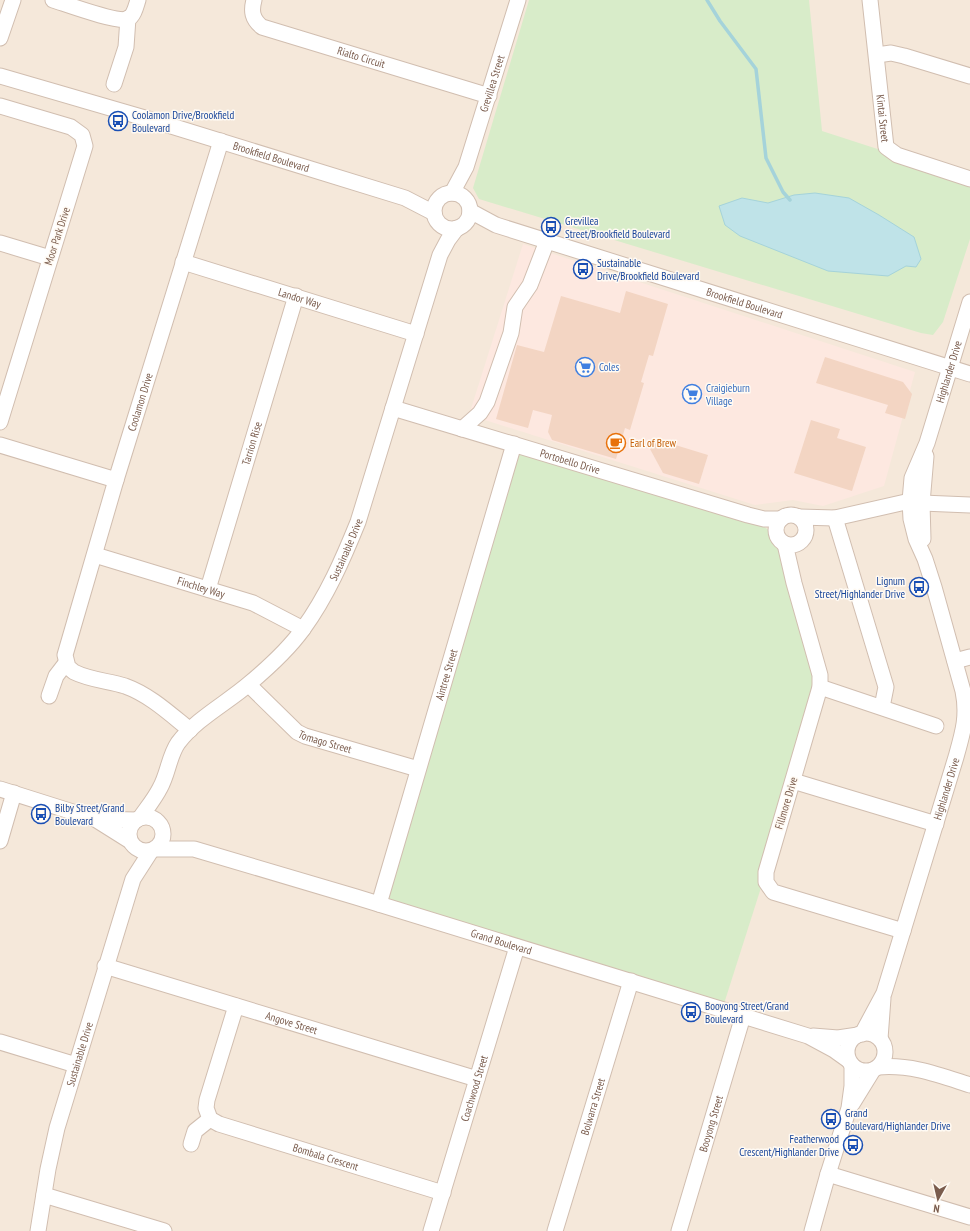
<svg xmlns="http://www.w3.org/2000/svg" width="970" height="1231" viewBox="0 0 970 1231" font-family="'PT Sans Narrow',sans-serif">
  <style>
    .residential { fill: #f5e8da }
    .commercial { fill: #fde8e0 }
    .green { fill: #d8ecc9 }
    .water { fill: #bfe3e8; stroke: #a5d3da }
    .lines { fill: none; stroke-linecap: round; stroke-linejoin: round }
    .stream { stroke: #a5d3da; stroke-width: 3.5 }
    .building { fill: #f3d5c3 }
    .minor-casing { stroke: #d1beb0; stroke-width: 17 }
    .minor { stroke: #fff; stroke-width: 15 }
    .labels { text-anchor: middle; stroke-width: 3; stroke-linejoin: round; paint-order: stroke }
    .street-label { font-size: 11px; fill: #7a5c4d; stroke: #fffaf3 }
    .transit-label { font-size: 11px; fill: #164399; stroke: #fffaf3; text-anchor: start }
    .shop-label { font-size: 11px; fill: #366cbe; stroke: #fffaf3; text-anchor: start }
    .food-label { font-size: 11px; fill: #c56008; stroke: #fffaf3; text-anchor: start }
  </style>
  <rect width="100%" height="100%" fill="#fdf6ec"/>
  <rect class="residential" x="0" y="0" width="970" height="1231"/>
  <path class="commercial" d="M523,244L915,372L884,486L823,506L793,500L755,505L469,415Z"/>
  <g class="green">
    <path d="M529,0H809L822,131L970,179V239L943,322L933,335L921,333L479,199L473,188Z"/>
    <path d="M514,444L748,515L778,537L781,541L820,675L766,872L722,1010L379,904Z"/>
  </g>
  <path class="water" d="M815,193L849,198L879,215L914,237L921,259L916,267L906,266L888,276L828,271L740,236L725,225L719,206L742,198L768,203L794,195Z"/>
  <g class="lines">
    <path class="stream" d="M707,0L720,21L756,69L766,158L783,192L790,200"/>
  </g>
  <g class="building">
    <path d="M626,291L668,304L653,356L649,355L641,382L644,383L630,430L625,428L616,459L552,440L548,432L552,415L533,410L528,428L496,419L517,345L544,352L561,296L620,313Z"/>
    <path d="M825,357L903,382L912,394L905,419L885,413L888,405L816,383Z"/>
    <path d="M811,420L840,429L837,438L866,447L852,491L794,473Z"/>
    <path d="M659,440L708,455L699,484L663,473L650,449Z"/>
  </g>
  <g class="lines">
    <g class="minor-casing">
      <g id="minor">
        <path d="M53,0C66,4 117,23 128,19C134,16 136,6 138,0"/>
        <path id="s1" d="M254,0C251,11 252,19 262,27L489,96"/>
        <path id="s2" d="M870,0L886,147L897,155L970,179"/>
        <path d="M0,38L13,0"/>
        <path d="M877,55L891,53L904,56L970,76"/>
        <path id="s3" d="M0,76L155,121L405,198L434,213"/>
        <path d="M114,84L126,47L128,18"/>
        <path d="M0,106L71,127L82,135L85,146L0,422"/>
        <path id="s4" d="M452,193L466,167L518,0"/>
        <circle cx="452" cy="211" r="18"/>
        <path id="s5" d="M470,211L496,225L970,374"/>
        <path d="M0,243L50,258"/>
        <path id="s6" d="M183,262L416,334"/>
        <path id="s7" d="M393,408L748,515L764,519H781"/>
        <path d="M462,429L480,413L487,402L511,333L515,307L530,285L547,241"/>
        <path d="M0,445L116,480"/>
        <path d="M922,503L970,505"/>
        <circle cx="791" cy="530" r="15"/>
        <path d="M799,517L835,518L910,501"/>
        <path d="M835,518L886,687L882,707"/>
        <path d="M923,539L922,503L926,456"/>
        <path d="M785,544L794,583L820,675V687L766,872V882L773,892L903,931"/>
        <path id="s8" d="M95,555L253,603L303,629"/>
        <path id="s9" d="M208,589L296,296"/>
        <path d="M955,661L970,657"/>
        <path id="s10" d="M249,685L297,732L305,736L418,769"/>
        <path d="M820,687L936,726"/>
        <path d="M49,696L56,676L66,663"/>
        <path id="s11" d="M190,730C170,714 150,695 125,686C109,681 90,680 74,672L68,667L65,655L116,480L221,141"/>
        <path d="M793,781L936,824"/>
        <path d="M0,789L95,819L130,841"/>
        <circle cx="146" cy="834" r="17"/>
        <path id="s12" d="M140,818C147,808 155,798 160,788C168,774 169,756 178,743C197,718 227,703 250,683C269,667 288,650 303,629C327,596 343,559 358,522L440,255L448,240L457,228"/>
        <path d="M96,819L136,820"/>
        <path d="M0,841L14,793"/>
        <path id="s13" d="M155,849H194L356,897L808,1036L834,1050L848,1060"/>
        <path id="s14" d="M379,904L514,444"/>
        <path id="s15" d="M105,966L477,1079"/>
        <path id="s16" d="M236,1006L207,1100L206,1108L210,1119L219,1124L443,1193"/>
        <circle cx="866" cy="1052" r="19"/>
        <path id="s17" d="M862,1034L884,993L956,757C963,732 968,716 963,691L934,587L925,559L916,539L911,519L910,501L912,478L927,443L970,302"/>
        <path d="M813,1036L838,1038L858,1035"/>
        <path d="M880,1039L883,998"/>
        <path d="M0,1042L76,1065"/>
        <path d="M878,1067C911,1064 939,1075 970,1085"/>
        <path d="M852,1104L873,1070"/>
        <path d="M191,1144L195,1131L210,1119"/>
        <path d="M828,1174L970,1217"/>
        <path d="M44,1195L164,1231"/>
        <path id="s18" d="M38,1231L48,1169L57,1128L133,879L151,851"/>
        <path id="s19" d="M431,1231L517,947"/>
        <path id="s20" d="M555,1231L631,981"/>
        <path id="s21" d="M679,1231L743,1016"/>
        <path d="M812,1231L828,1174L849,1108L852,1086V1065"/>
      </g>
    </g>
    <use href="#minor" class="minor"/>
  </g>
  <defs>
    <g id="bus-ring" transform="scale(1)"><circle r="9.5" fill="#fffaf3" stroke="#1a4fb4" stroke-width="1.5"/><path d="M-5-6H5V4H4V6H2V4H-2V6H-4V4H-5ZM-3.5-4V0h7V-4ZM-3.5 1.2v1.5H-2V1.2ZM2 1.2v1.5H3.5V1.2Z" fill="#1a4fb4"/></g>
    <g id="supermarket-ring" transform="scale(1)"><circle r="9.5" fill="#fffaf3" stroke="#3f7fe0" stroke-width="1.5"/><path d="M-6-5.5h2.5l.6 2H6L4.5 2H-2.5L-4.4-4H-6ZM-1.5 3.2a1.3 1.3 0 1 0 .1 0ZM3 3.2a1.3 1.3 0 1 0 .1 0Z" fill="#3f7fe0"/></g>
    <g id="cafe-ring" transform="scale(1)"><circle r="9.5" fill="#fffaf3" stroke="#e8710a" stroke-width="1.5"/><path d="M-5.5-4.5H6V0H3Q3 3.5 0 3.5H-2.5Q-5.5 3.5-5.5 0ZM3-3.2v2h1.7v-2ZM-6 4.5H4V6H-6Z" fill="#e8710a"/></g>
  </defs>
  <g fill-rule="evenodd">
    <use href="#bus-ring" x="118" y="121"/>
    <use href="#bus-ring" x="551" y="227"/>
    <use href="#bus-ring" x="583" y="269"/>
    <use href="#supermarket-ring" x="585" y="367"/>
    <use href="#supermarket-ring" x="692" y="394"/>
    <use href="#cafe-ring" x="616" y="443"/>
    <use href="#bus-ring" x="919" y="587"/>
    <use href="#bus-ring" x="41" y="814"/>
    <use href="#bus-ring" x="691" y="1012"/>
    <use href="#bus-ring" x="831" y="1119"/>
    <use href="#bus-ring" x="853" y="1145"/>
  </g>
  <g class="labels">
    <g class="street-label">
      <text dy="4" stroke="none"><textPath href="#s1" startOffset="134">Rialto Circuit</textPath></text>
      <text dy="4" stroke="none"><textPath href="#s4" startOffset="117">Grevillea Street</textPath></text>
      <text dy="4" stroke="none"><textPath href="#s2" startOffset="119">Kintai Street</textPath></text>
      <text dy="4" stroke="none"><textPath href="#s3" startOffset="283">Brookfield Boulevard</textPath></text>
      <text transform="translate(57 236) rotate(-72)" y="4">Moor Park Drive</text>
      <text dy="4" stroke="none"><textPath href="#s6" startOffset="122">Landor Way</textPath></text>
      <text dy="4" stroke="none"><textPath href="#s5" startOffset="290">Brookfield Boulevard</textPath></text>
      <text dy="4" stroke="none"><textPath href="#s17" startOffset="694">Highlander Drive</textPath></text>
      <text dy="4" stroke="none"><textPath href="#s11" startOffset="416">Coolamon Drive</textPath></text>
      <text dy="4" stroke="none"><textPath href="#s9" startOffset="152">Tarrion Rise</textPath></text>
      <text dy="4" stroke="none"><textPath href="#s7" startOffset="185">Portobello Drive</textPath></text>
      <text dy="4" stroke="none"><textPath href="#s12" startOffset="345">Sustainable Drive</textPath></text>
      <text dy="4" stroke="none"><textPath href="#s8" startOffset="111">Finchley Way</textPath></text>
      <text dy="4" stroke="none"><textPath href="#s14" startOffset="239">Aintree Street</textPath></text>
      <text dy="4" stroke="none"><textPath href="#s10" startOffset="97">Tomago Street</textPath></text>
      <text dy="4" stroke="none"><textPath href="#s17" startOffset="260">Highlander Drive</textPath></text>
      <text transform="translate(786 803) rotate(-73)" y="4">Fillmore Drive</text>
      <text dy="4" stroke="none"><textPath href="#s13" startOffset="360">Grand Boulevard</textPath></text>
      <text dy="4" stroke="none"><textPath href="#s15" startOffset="195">Angove Street</textPath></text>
      <text dy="4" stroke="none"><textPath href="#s18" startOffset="182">Sustainable Drive</textPath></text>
      <text dy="4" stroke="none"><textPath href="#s19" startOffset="149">Coachwood Street</textPath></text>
      <text dy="4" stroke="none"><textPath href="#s20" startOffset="130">Bolwarra Street</textPath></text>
      <text dy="4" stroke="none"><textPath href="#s21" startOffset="112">Booyong Street</textPath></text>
      <text dy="4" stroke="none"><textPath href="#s16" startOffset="240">Bombala Crescent</textPath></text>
    </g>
    <g class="transit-label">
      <text x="132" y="119">Coolamon Drive/Brookfield<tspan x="132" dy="13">Boulevard</tspan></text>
      <text x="565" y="225">Grevillea<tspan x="565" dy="13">Street/Brookfield Boulevard</tspan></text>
      <text x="597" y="267">Sustainable<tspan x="597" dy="13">Drive/Brookfield Boulevard</tspan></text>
      <text x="905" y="585" text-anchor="end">Lignum<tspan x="905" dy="13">Street/Highlander Drive</tspan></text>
      <text x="55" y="812">Bilby Street/Grand<tspan x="55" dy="13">Boulevard</tspan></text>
      <text x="705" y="1010">Booyong Street/Grand<tspan x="705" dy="13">Boulevard</tspan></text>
      <text x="845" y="1117">Grand<tspan x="845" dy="13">Boulevard/Highlander Drive</tspan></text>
      <text x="839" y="1143" text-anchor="end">Featherwood<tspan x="839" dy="13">Crescent/Highlander Drive</tspan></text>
    </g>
    <g class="shop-label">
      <text x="599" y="371">Coles</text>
      <text x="706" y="392">Craigieburn<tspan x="706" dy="13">Village</tspan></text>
    </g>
    <g class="food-label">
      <text x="630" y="447">Earl of Brew</text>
    </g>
  </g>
  <g transform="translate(938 1199) rotate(188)" stroke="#fffaf3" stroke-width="3" paint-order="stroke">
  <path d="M0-3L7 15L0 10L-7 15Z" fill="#7a5c4d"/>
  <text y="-6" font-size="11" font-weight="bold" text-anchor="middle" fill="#7a5c4d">N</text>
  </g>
</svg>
